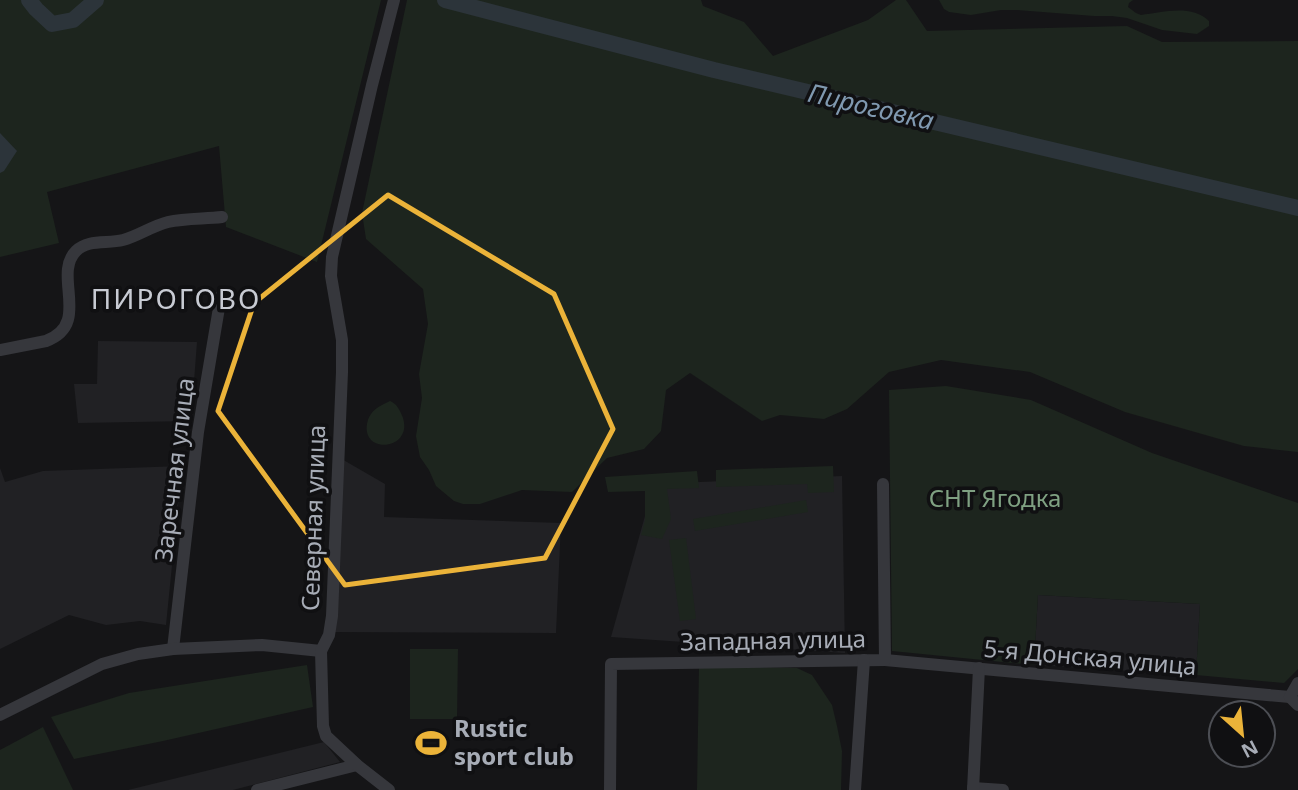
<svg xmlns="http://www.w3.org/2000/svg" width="1298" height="790" viewBox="0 0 1298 790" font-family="'Noto Sans',sans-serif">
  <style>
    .built { fill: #212124 }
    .green { fill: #1d251e }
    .water { fill: #2c343a }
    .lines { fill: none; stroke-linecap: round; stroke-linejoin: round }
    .river { stroke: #2c343a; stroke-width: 16 }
    .minor { stroke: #36373c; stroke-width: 12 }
    .marked { fill: none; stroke: #ebb339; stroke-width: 5; stroke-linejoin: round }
    .labels { text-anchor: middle; stroke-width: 7; stroke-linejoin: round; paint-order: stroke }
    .street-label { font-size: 24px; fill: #a7acb6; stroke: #101012 }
    .park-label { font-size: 24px; fill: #7fa182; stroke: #101012 }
    .poi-label { font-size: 24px; font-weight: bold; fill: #a7acb6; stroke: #101012; text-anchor: start }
    .water-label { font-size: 26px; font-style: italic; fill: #8099b0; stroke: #101012 }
    .quarter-label { font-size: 28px; letter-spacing: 2px; fill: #c8cbd3; stroke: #101012 }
  </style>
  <rect width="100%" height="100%" fill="#151517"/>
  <g class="built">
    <path d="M98,341L197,342L191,421L78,423L74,384H97Z"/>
    <path d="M340,458L385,484L384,517L561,523L556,633L329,632Z"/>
    <path d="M182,466L166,625L140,621L106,625L69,615L0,649V468L5,482L43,471Z"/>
    <path d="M842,476L845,653L611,637L654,484Z"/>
    <path d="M1038,595L1200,604L1196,675L1034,665Z"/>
    <path d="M324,742L340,762L233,790H128Z"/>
  </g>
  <g class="green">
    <path d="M0,0H381L317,262L226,227L219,146L47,192L59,243L0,257Z"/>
    <path d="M407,0H701L703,6L744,22L773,56L868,20L896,0H906L927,31L1127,26L1162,42L1298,41V452L1244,446L1125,412L1030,372L941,360L889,372L847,409L824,419L780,415L762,421L690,373L666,390L661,431L644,449L607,458L572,492L522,490L480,504H463L454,501L436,486L429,470L420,457L416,436L422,398L419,374L428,324L423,289L366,239L362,213Z"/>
    <path d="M939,0H1133L1129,3L1128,7L1136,13L1141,15C1163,12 1192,4 1209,21V26L1197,34L1162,30L1127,18L1112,16H1094L1017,10H1001L971,15L949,12L944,9Z"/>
    <path d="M946,386L1031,400L1152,453L1298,503V669L1284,683L1196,675L1200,604L1038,595L1034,665L892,651L889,390Z"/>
    <path d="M390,401C397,404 400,410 403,418C413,450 362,455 367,424C369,411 379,406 390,401Z"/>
    <path d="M833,466L834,492L808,493L807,484L716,487V470Z"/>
    <path d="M697,471L699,488L667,489L671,519L662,539L641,535L645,520V491L608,492L605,477Z"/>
    <path d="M806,500L808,512L695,531L693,519Z"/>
    <path d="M686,538L696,619L680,621L669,540Z"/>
    <path d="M410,649H458L457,719H410Z"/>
    <path d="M307,665L313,707L163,741L74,759L51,717L129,693Z"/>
    <path d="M699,666L797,668L812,675L832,705L837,726L842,751L841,790H697Z"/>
    <path d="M43,727L73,790H0V750Z"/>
  </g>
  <path class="water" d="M0,133L17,151L4,171L0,173Z"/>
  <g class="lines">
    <g class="river">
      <path d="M29,0L36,9L52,24L73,20L96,0"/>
      <path d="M445,0L714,70L1298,208"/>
    </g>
    <g class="minor">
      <path d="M0,350L46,341C92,324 52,275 76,251C88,239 107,244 123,240C138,236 152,226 168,222C185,218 204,219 222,217"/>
      <path d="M173,649L198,432L221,296"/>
      <path d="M885,660L1290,697"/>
      <path d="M1298,683L1290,697L1298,705"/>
      <path d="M0,715L102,664L138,654L173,649L262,645L321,651"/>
      <path d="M973,788L1003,790"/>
      <path d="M257,790L357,765"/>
      <path d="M389,790L357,765L326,736L323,726L321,651L329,635L332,616L342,372V340L331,276L332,257L372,85L394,0"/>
      <path d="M610,790L611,664L885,660L883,484"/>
      <path d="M855,790L864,660"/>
      <path d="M973,790L979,668"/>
    </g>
  </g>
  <path class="marked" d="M388,195L554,294L613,429L545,558L345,585L218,411L254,303Z"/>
  <defs>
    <g id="stadium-bare" transform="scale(2.415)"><path d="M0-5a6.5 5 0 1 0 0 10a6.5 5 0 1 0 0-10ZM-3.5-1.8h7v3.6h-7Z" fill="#ebb339" stroke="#101012" stroke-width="2.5" paint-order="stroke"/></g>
  </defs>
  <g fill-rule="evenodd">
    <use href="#stadium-bare" x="431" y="743"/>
  </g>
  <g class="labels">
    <g class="street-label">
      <text transform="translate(175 470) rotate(-83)" y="8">Заречная улица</text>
      <text transform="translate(314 518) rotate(-88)" y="8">Северная улица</text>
      <text transform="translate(773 641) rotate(-1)" y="8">Западная улица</text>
      <text transform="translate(1090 658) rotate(5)" y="8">5-я Донская улица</text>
    </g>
    <g class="park-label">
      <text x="995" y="507">СНТ Ягодка</text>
    </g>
    <g class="poi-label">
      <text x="454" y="737">Rustic<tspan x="454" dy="28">sport club</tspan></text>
    </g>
    <g class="water-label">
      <text transform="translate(871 107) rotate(13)" y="9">Пироговка</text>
    </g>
    <g class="quarter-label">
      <text x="176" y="309">ПИРОГОВО</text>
    </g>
  </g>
  <g transform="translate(1242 734) rotate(153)"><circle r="33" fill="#101012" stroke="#4c4e54" stroke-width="2"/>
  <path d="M0-5L12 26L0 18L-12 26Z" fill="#ebb339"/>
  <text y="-10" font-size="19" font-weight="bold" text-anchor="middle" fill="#a7acb6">N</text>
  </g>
</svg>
